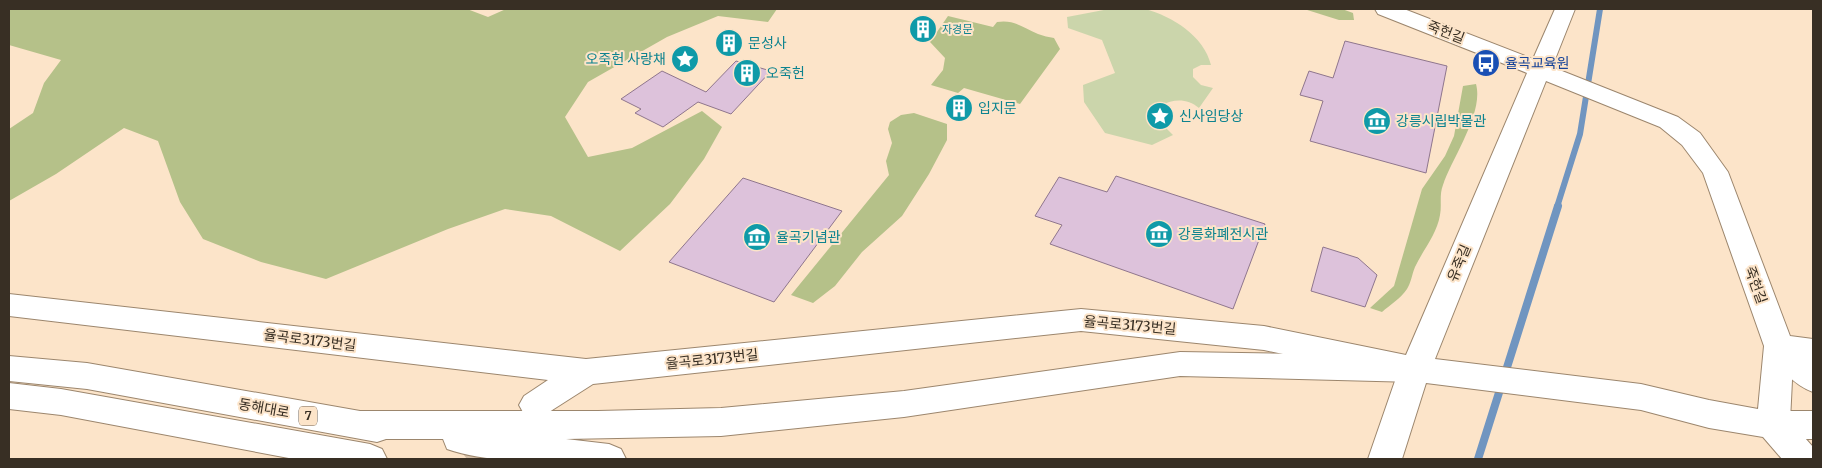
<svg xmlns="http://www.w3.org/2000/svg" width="1822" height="468" viewBox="0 0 1822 468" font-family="Merriweather,'Noto Sans KR',serif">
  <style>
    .green { fill: #cbd5ab }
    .forest { fill: #b5c189 }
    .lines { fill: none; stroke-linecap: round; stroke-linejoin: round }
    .stream-far1 { stroke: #7095c0; stroke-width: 6 }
    .stream { stroke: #7095c0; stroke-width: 8 }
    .building { fill: #ddc2db; stroke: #8f768d }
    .minor-tunnel { stroke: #d5c0a8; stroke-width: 30; stroke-dasharray: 30 15; stroke-linecap: butt }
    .minor-casing { stroke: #9c866d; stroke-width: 2 }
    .major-casing { stroke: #9c866d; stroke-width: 2 }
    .minor { fill: #fff; fill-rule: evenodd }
    .major { fill: #fff; fill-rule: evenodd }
    .labels { text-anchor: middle; stroke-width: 4; stroke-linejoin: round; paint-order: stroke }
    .far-culture-label { font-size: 11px; fill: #0d838f; stroke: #fce4c9; text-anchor: start }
    .shield { fill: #fce4c9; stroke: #736556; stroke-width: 1 }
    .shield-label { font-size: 12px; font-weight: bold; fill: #382f24 }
    .street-label { font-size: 14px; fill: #382f24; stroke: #fce4c9 }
    .culture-label { font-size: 14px; fill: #0d838f; stroke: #fce4c9; text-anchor: start }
    .transit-label { font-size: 14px; fill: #164399; stroke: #fce4c9; text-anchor: start }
  </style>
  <rect width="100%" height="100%" fill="#fce4c9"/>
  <path class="green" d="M1109,9C1120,9 1134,7 1145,9C1172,16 1204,36 1211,65H1201L1193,69V77L1201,85L1213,88L1199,108C1187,98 1174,99 1161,105L1158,113L1163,125L1173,135L1152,145L1105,133L1084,102L1083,85L1115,73L1102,40L1068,28L1067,17Z"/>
  <g class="forest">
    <path d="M9,9H467L488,17L506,9H777L768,22L718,16L667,37L588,82L565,117L588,157L632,148L702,111L722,127L704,159L670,204L620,251L551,216L505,209L448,229L326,279L261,262L203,239L180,202L158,141L124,128L56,174L9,201V129L33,113L44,83L61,60L9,45Z"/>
    <path d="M1304,9H1342L1353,13L1354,20H1339Z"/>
    <path d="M948,16L993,27L997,22C1014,19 1023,28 1038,34C1043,36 1049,37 1054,38L1060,49L1020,104L964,88L958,93L931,85L943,70L945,58L930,42Z"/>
    <path d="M1476,84C1484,113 1452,158 1443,185C1439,195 1442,205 1440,215C1437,234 1423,250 1415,267C1412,274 1411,283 1407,289C1401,298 1390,305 1382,312L1370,308L1394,286L1422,189L1445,156L1454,136L1463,86Z"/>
    <path d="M914,113L947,124V140L929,174L902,216L862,252L835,286L813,303L791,295L889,175L886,161L892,143L888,129L890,122L901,115Z"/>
  </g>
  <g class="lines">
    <path class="stream-far1" d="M1557,207L1580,134L1600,9"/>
    <path class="stream" d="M1478,459L1558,206"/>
  </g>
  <g class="building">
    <path d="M1345,41L1447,66L1426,173L1310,141L1323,101L1300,95L1309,71L1333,78Z"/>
    <path d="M736,61L771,71L731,114L698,102L663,127L635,113L641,109L621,99L662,71L706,92Z"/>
    <path d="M1116,176L1265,224L1233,309L1050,244L1062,225L1035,216L1059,177L1107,192Z"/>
    <path d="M743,178L842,211L774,302L669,262Z"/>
    <path d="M1323,247L1358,258L1377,275L1365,307L1311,291Z"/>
  </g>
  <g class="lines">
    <path class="minor-tunnel" d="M467,459L501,432"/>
    <g class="minor-casing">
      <path id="minor" d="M1375,9H1404L1533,59L1555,9H1575L1552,67L1678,117L1700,133L1728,172L1790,336L1813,339V363L1793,360L1790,421L1813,447V459H1782L1763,437L1709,428L1641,410L1426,383L1402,459H1368L1396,378L1264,350L1081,331L593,384L546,414L535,418L524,414L519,405L524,396L548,380L9,316V294L586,359L1081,309L1264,326L1406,355L1527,73L1378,14ZM1546,81L1660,127L1682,145L1703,173L1764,346L1758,409L1709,400L1641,384L1435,359Z"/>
    </g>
    <g class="major-casing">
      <g id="major">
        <path d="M1779,334L1790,338L1813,360V392C1795,386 1773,363 1764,346L1768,338Z"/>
        <path d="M1180,352L1415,356L1426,360L1431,369L1426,378L1415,382L1180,376L904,417L721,436L566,439L609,444L621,449L626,459C572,459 498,467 447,449L443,439H386L377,442L87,389L9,381V356L87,363L360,411H598L721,408L904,391Z"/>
        <path d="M9,383L61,389L370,444L382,449L387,459H294L61,415L9,409Z"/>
        <path d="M1773,411H1813V439H1773L1761,435L1757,425L1761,415Z"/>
      </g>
    </g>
    <use href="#minor" class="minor"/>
    <use href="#major" class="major"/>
  </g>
  <defs>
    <g id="building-disc" transform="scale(1.4375)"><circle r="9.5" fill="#0f9aa8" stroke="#fce4c9"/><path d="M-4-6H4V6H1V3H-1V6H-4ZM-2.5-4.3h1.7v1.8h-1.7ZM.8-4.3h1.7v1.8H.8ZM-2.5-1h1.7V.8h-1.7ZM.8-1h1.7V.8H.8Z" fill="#fff"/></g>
    <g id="sight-disc" transform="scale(1.4375)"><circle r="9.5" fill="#0f9aa8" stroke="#fce4c9"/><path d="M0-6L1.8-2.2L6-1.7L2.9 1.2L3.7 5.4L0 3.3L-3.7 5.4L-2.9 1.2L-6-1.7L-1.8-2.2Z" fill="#fff"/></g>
    <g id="bus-disc" transform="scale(1.4375)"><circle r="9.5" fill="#1a4fb4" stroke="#fce4c9"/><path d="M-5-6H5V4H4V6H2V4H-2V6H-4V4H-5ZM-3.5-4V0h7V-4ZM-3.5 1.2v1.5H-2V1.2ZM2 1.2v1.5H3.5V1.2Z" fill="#fff"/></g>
    <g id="museum-disc" transform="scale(1.4375)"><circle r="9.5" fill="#0f9aa8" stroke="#fce4c9"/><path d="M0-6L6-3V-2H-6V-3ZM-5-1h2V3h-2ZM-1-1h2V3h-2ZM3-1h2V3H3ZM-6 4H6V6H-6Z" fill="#fff"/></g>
  </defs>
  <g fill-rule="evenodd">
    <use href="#building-disc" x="923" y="29"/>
    <use href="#building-disc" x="729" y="43"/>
    <use href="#sight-disc" x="685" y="59"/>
    <use href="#bus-disc" x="1486" y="63"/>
    <use href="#building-disc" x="747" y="73"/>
    <use href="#building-disc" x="959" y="108"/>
    <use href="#sight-disc" x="1160" y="116"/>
    <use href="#museum-disc" x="1377" y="121"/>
    <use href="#museum-disc" x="1159" y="234"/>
    <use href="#museum-disc" x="757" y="237"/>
  </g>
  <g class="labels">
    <g class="far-culture-label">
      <text x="942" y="33">자경문</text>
    </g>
    <rect class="shield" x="299" y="406.5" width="18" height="19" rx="4"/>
    <g class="shield-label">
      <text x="308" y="420">7</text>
    </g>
    <g class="street-label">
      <text transform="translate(1446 32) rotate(21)" y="5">죽헌길</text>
      <text transform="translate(1459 263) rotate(-67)" y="5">유죽길</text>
      <text transform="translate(1756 285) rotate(70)" y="5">죽헌길</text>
      <text transform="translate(1130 325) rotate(5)" y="5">율곡로3173번길</text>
      <text transform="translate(310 340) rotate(7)" y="5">율곡로3173번길</text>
      <text transform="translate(712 359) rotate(-6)" y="5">율곡로3173번길</text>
      <text transform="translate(264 408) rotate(10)" y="5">동해대로</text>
    </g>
    <g class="culture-label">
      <text x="748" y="48">문성사</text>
      <text x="666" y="64" text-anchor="end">오죽헌 사랑채</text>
      <text x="766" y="78">오죽헌</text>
      <text x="978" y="113">입지문</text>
      <text x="1179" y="121">신사임당상</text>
      <text x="1396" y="126">강릉시립박물관</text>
      <text x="1178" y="239">강릉화폐전시관</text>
      <text x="776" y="242">율곡기념관</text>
    </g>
    <g class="transit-label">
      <text x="1505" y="68">율곡교육원</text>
    </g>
  </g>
  <rect width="1822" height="468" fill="none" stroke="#382f24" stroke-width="20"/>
</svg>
